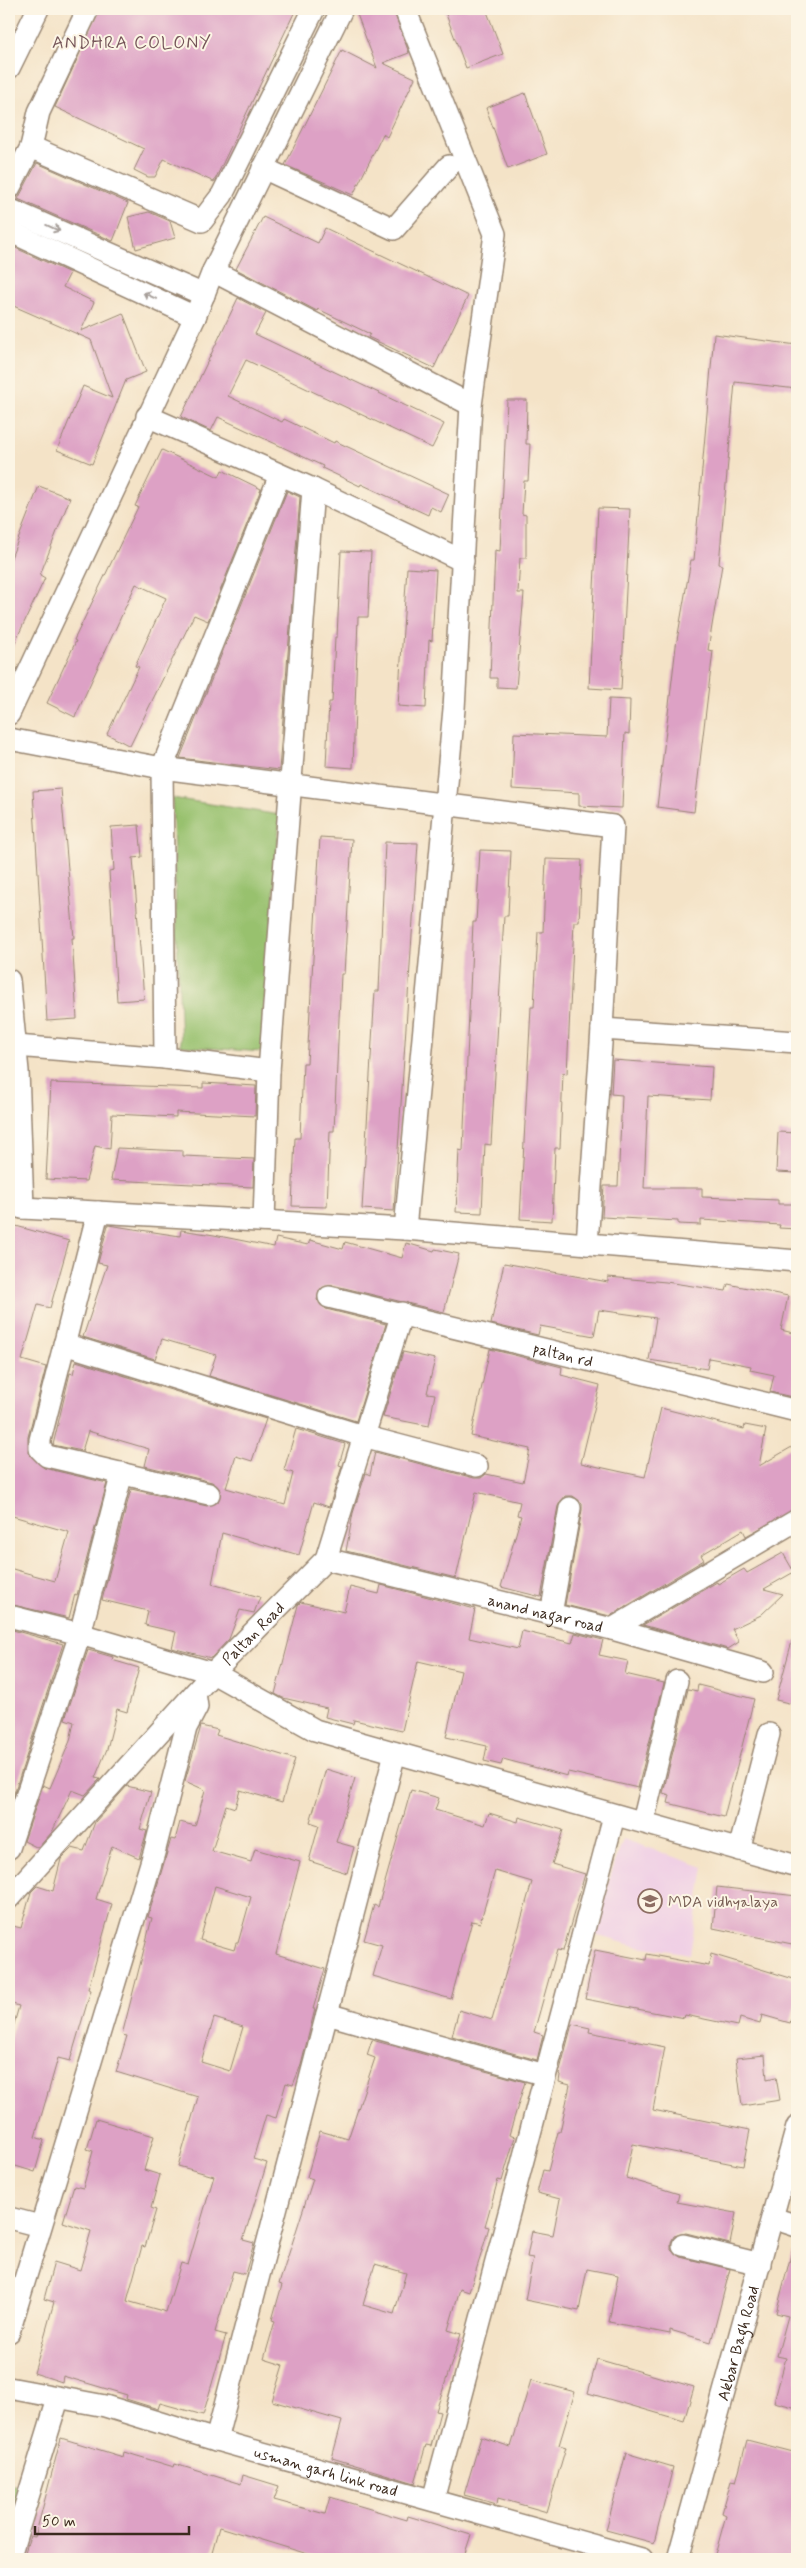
<svg xmlns="http://www.w3.org/2000/svg" width="806" height="2568" viewBox="0 0 806 2568" font-family="Mynerve,sans-serif">
  <style>
    .built { fill: #f0d0e5 }
    .green { fill: #98c16e; stroke: #6a7646 }
    .building { fill: #dda1c5; fill-rule: evenodd }
    .lines { fill: none; stroke-linecap: round; stroke-linejoin: round }
    .minor-casing { stroke: #988672; stroke-width: 24 }
    .minor { stroke: #fff; stroke-width: 21 }
    .oneway { stroke: #a79f9a }
    .labels { text-anchor: middle; stroke-width: 4; stroke-linejoin: round; paint-order: stroke }
    .street-label { font-size: 16px; fill: #3b2a1e; stroke: #fcf5e5 }
    .education-label { font-size: 16px; fill: #785e54; stroke: #fcf5e5; text-anchor: start }
    .neighbourhood-label { font-size: 18px; letter-spacing: 1px; fill: #745458; stroke: #fcf5e5 }
  </style>
  <rect width="100%" height="100%" fill="#fcf5e5"/>
  <filter id="ink" filterUnits="userSpaceOnUse"><feTurbulence type="fractalNoise" baseFrequency=".02" numOctaves="2"/><feDisplacementMap in="SourceGraphic" scale="10" xChannelSelector="R" yChannelSelector="G"/><feConvolveMatrix kernelMatrix="1 2 1 2 8 2 1 2 1" color-interpolation-filters="sRGB"/></filter>
  <filter id="wash" filterUnits="userSpaceOnUse"><feTurbulence type="fractalNoise" baseFrequency=".0096" numOctaves="4" result="noise"/><feDisplacementMap in="SourceGraphic" scale="20" xChannelSelector="R" yChannelSelector="G"/><feGaussianBlur stdDeviation="1.12" result="paint"/><feColorMatrix in="noise" values="0 0 0 0 0 0 0 0 0 0 0 0 0 0 0 0 0 1.4 0 .05"/><feComposite in="paint" operator="in"/></filter>
  <g filter="url(#wash)">
    <rect width="100%" height="100%" fill="#f4e3c7"/>
    <path class="built" d="M623,1839L704,1867L690,1954L632,1945L591,1934Z"/>
    <g class="green">
      <path d="M172,798L280,815L262,1052L181,1046Z"/>
      <path d="M9,2484L20,2487L9,2531Z"/>
    </g>
    <g id="blocks">
      <g class="building">
        <path d="M100,9H296L214,182L164,159L155,177H148L134,170L144,149L55,107Z"/>
        <path d="M355,9H393L409,53L383,63L415,78L387,137L383,134L353,195L285,165L342,50L377,68Z"/>
        <path d="M444,9H486L503,54L466,68Z"/>
        <path d="M525,93L547,154L508,169L486,108Z"/>
        <path d="M37,163L128,203L113,241L18,199Z"/>
        <path d="M149,212L170,221L175,238L136,249L128,217Z"/>
        <path d="M263,217L318,243L325,228L468,296L434,368L368,337L370,334L318,309L317,311L236,269Z"/>
        <path d="M9,245L70,273L63,287L94,302L81,331L123,313L146,372L126,380L92,464L57,450L83,386L112,398L91,340L9,304Z"/>
        <path d="M238,298L266,313L255,334L444,424L432,448L246,360L228,396L282,422L284,419L334,443L335,441L449,494L441,512L431,507L428,515L361,484L360,486L322,468L323,466L218,417L211,431L181,417Z"/>
        <path d="M714,334L797,345V389L735,382L719,564L722,565L708,650L713,651L694,812L657,807L676,646L691,560H694Z"/>
        <path d="M507,400H527L526,444H530L528,481H524L522,514L526,515V558H520L518,593H524L516,688L497,687V678H490L495,550L500,551Z"/>
        <path d="M162,450L219,477L222,470L261,489L208,621L194,615L130,746L107,734L139,667L135,666L166,598L136,584L75,717L47,703L76,641L74,640L138,507L135,506Z"/>
        <path d="M39,486L70,498L40,575L45,578L9,655V563Z"/>
        <path d="M287,491L300,497L279,770L180,758Z"/>
        <path d="M598,508L630,509L621,690L589,688Z"/>
        <path d="M341,551L371,552L368,617H358L353,768L326,766L329,702H332L335,637H337Z"/>
        <path d="M407,568L436,570L432,641L429,640L426,708L398,706Z"/>
        <path d="M609,699L630,700L629,734L625,733L622,808L579,806V793L512,789L514,733L607,737Z"/>
        <path d="M61,789L74,938H72L77,1019L47,1021L33,791Z"/>
        <path d="M139,825L142,857L133,858L144,999L117,1001L109,871L114,870L111,827Z"/>
        <path d="M320,837L352,839L344,974H341L334,1131H330L327,1207L292,1206L295,1138H300L303,1063H307Z"/>
        <path d="M385,842L418,843L394,1211L362,1209L375,991H379Z"/>
        <path d="M480,850L511,851L508,916H504L491,1145L485,1144L482,1213L456,1212L459,1150L463,1151L473,922H476Z"/>
        <path d="M546,859L582,860L579,922H574L567,1074L563,1073L560,1148H555L552,1221L520,1219L531,1007H534L538,932H543Z"/>
        <path d="M613,1060L712,1067L710,1100L648,1096L644,1188H702V1197L778,1200V1204H797V1229L779,1228L780,1225L750,1223L701,1220V1225L678,1224V1221L602,1217L604,1186H618L622,1095L611,1094Z"/>
        <path d="M51,1083L203,1088V1083L256,1086L255,1116L176,1112V1117L112,1114L110,1149L95,1146L86,1181L46,1179Z"/>
        <path d="M778,1132L797,1133V1173L776,1172Z"/>
        <path d="M117,1148L183,1151V1156L254,1159L253,1187L111,1180Z"/>
        <path d="M9,1224L69,1241L50,1308L38,1305L22,1360L46,1367L28,1437V1453L44,1468L107,1483L77,1595L75,1594L69,1618L9,1604V1568L55,1581L69,1532L9,1515Z"/>
        <path d="M108,1225L180,1236L181,1230L214,1235L274,1247L276,1238L308,1245L310,1240L343,1249L345,1242L402,1258L406,1243L434,1251L435,1249L459,1254L444,1312L332,1285L320,1289L317,1300L326,1309L386,1324L356,1421L209,1376L216,1355L162,1339L155,1359L83,1337L107,1265L98,1263Z"/>
        <path d="M504,1263L608,1282V1277L666,1282L726,1291L728,1284L788,1296L781,1330L797,1334V1398L770,1392L774,1375L750,1370L751,1366L709,1358L707,1369L649,1360L656,1318L599,1310L594,1336L540,1326L538,1335L491,1324Z"/>
        <path d="M490,1349L562,1367L561,1375L600,1385L581,1463L645,1477L661,1408L744,1429L745,1425L766,1429L759,1466L797,1444V1508L746,1536L743,1530L701,1555L704,1560L610,1616L565,1605L582,1510V1503L573,1496H565L558,1506L541,1597L501,1587L521,1516L517,1515L520,1502L476,1492L456,1578L346,1551L353,1513L366,1473L370,1475L375,1452L474,1478H481L486,1474L523,1482L530,1449L471,1436Z"/>
        <path d="M403,1352L435,1359L427,1393L435,1394L429,1426L383,1417Z"/>
        <path d="M76,1361L266,1419L252,1461L236,1456L226,1488L285,1505L293,1473L284,1470L296,1429L345,1444L339,1465L342,1466L329,1507L314,1502L299,1555L222,1533L212,1584L260,1597L254,1613L240,1610L229,1639L211,1658L172,1648L176,1632L145,1625L148,1611L102,1600L131,1489L207,1506L218,1502L221,1490L212,1482L145,1466L149,1449L88,1431L82,1451L53,1445L70,1373L73,1374Z"/>
        <path d="M783,1553L794,1572L764,1589L783,1594L761,1615L732,1629L739,1642L728,1649L643,1625L717,1582L718,1584L744,1569L747,1573Z"/>
        <path d="M381,1585L475,1609L469,1638L518,1649L522,1631L572,1643L575,1633L603,1640L599,1655L628,1661L625,1674L664,1683L638,1788L568,1772L567,1776L503,1759L501,1765L484,1761L487,1746L446,1737L461,1671L418,1661L402,1731L354,1720L353,1724L325,1717L327,1708L283,1698L275,1694L298,1605L301,1602L344,1612L350,1587L379,1594Z"/>
        <path d="M9,1629L63,1644L9,1809Z"/>
        <path d="M792,1641H797V1705L776,1700Z"/>
        <path d="M88,1650L113,1657L112,1660L139,1668L127,1712L117,1709L107,1749L95,1778L100,1779L85,1795L72,1790L52,1832L38,1848L24,1841L43,1785L50,1788L70,1741L74,1722L65,1719Z"/>
        <path d="M698,1685L754,1699L724,1817L668,1803L670,1795L663,1793L688,1689L697,1691Z"/>
        <path d="M201,1726L218,1730L216,1735L295,1759L282,1802L240,1790L235,1808L226,1805L212,1851L251,1862L255,1849L300,1862L276,1954L325,1969L313,2009H315L301,2065L293,2085L286,2083L276,2118L266,2115L253,2159L267,2163L243,2240L254,2243L245,2274L233,2271L215,2332L226,2335L203,2415L160,2403L158,2409L126,2399L127,2395L63,2376L62,2382L34,2373L54,2302L44,2299L54,2262L80,2270L91,2231L63,2222L74,2186L83,2188L93,2151L87,2149L96,2119L154,2136L144,2170L160,2175L151,2208L156,2210L145,2247L142,2246L127,2301L166,2312L181,2263L188,2265L214,2176L178,2166L198,2097L116,2072L127,2036L122,2035L152,1918L148,1917L171,1839L175,1840L180,1822L195,1826L205,1790L185,1781ZM215,1886L251,1897L238,1943H236L234,1950L200,1940ZM214,2018L243,2027L230,2071L201,2062Z"/>
        <path d="M326,1769L355,1778L336,1842L354,1847L347,1873L309,1861L319,1825L310,1822Z"/>
        <path d="M127,1786L151,1792L140,1829L147,1831L139,1858L112,1846L96,1899L112,1904L88,1989L91,1990L70,2061L58,2058L50,2086L35,2137L44,2140L35,2172L9,2164V2042L19,2006L9,2003V1925L21,1928L31,1892L37,1886L53,1891L61,1859L72,1848L84,1851L95,1822Z"/>
        <path d="M411,1790L439,1798L435,1810L485,1825L489,1813L518,1822L519,1817L563,1830L552,1864L585,1874L563,1951L557,1950L534,2032L543,2035L537,2060L452,2036L459,2010L492,2020L532,1882L495,1871L480,1923L472,1921L451,1999L373,1976L382,1945L364,1940L374,1905L378,1907Z"/>
        <path d="M717,1887L797,1896V1945L713,1928Z"/>
        <path d="M595,1950L646,1960L647,1954L709,1966L711,1954L797,1980V1999L790,2023L762,2015L760,2024L740,2018L738,2026L685,2015L684,2018L585,1999Z"/>
        <path d="M572,2024L590,2028L589,2032L665,2047L653,2110L750,2130L743,2166L633,2144L626,2178L679,2194L677,2202L736,2213L730,2244L686,2233L674,2236L671,2242V2249L680,2257L730,2269L711,2342L670,2330V2334L609,2322L618,2275L587,2269L579,2311L525,2300L533,2258L527,2257L532,2231L553,2235L560,2199L537,2193L543,2170L548,2171L558,2132H560L570,2085L559,2082L560,2075L559,2074Z"/>
        <path d="M372,2040L525,2082L509,2135L515,2137L502,2181L498,2180L485,2226L489,2227L480,2258L469,2292L460,2289L448,2330L461,2334L436,2411L440,2412L431,2446L426,2445L415,2483L332,2458L342,2421L272,2401L283,2365L264,2359L275,2321L272,2320L282,2285L279,2284L313,2179L307,2177L320,2131L348,2139L375,2058L367,2055ZM375,2264L406,2273L394,2314L363,2305Z"/>
        <path d="M765,2055L767,2079L776,2077L780,2100L742,2106L736,2058Z"/>
        <path d="M792,2251L797,2252V2408L774,2402L786,2358L777,2356L788,2316L776,2313Z"/>
        <path d="M597,2359L694,2387L684,2421L588,2393Z"/>
        <path d="M531,2380L575,2392L559,2445L566,2447L547,2512L498,2498L497,2504L464,2495L481,2437L511,2447Z"/>
        <path d="M61,2438L123,2457L124,2452L174,2467L175,2464L241,2484L243,2475L279,2486L274,2500L325,2514L330,2497L407,2520L408,2516L471,2535L463,2559H324L219,2527L210,2559H23L30,2536L35,2537Z"/>
        <path d="M747,2440L797,2453V2559H714L726,2515L722,2513L731,2481L736,2482Z"/>
        <path d="M626,2453L673,2467L654,2543L606,2530Z"/>
      </g>
    </g>
  </g>
  <g filter="url(#ink)">
    <use href="#blocks" fill-opacity="0" stroke="#988672" stroke-width="1"/>
    <g class="lines">
      <g class="minor-casing">
        <g id="minor">
          <path d="M405,9L495,234L471,405L454,709L405,1229"/>
          <path d="M9,68L38,9"/>
          <path d="M31,147L202,221L222,195L314,9"/>
          <path d="M263,168L394,229L449,166"/>
          <path d="M9,189L31,147L39,112L88,9"/>
          <path d="M9,209L204,295"/>
          <path d="M9,231L195,317"/>
          <path d="M213,271L471,405"/>
          <path d="M147,416L313,489L463,561"/>
          <path d="M9,714L195,317L213,271L342,9"/>
          <path d="M9,739L162,768L613,826L602,1029L587,1244"/>
          <path d="M9,980L18,1071L23,1208"/>
          <path d="M602,1029L797,1042"/>
          <path d="M16,1046L165,1058L269,1071"/>
          <path d="M165,1058L162,768L280,475"/>
          <path d="M9,1205L23,1208L405,1229L797,1261"/>
          <path d="M98,1212L40,1440V1449L47,1456L209,1494"/>
          <path d="M264,1221L269,1071L313,489"/>
          <path id="s1" d="M329,1297L797,1411"/>
          <path d="M64,1344L363,1436L477,1466"/>
          <path id="s2" d="M326,1559L612,1629L763,1672"/>
          <path d="M551,1614L570,1508"/>
          <path d="M9,1616L80,1634L213,1673L315,1730L797,1866"/>
          <path d="M612,1629L797,1520"/>
          <path d="M643,1822L677,1681"/>
          <path d="M9,1848L80,1634L122,1473"/>
          <path d="M739,1850L769,1734"/>
          <path id="s3" d="M9,1898L213,1673L326,1559L402,1313"/>
          <path d="M327,2014L545,2075"/>
          <path d="M9,2218L40,2226"/>
          <path d="M773,2218L797,2226"/>
          <path d="M683,2245L760,2264"/>
          <path d="M9,2332L154,1853L186,1728L197,1707L195,1693"/>
          <path id="s4" d="M9,2388L105,2406L216,2440L642,2559"/>
          <path d="M216,2440L395,1753"/>
          <path d="M433,2500L614,1816"/>
          <path d="M9,2559L58,2399"/>
          <path id="s5" d="M678,2559L797,2127"/>
        </g>
      </g>
      <use href="#minor" class="minor"/>
    </g>
    <defs><path id="oneway-shaft" d="M-6 0H5M1.5-3L5.5 0L1.5 3" fill="none" stroke-width="1.6" stroke-linecap="round" stroke-linejoin="round" transform="scale(1.25)"/></defs>
    <g class="oneway">
      <use href="#oneway-shaft" transform="translate(53 228) rotate(24)"/>
      <use href="#oneway-shaft" transform="translate(150 296) rotate(-155)"/>
    </g>
  </g>
  <defs>
    <g id="school-ring" transform="scale(1.25)"><circle r="9.5" fill="#fcf5e5" stroke="#8d6e63" stroke-width="1.5"/><path d="M0-5L7-2L0 1L-7-2ZM-4 1L0 2.5L4 1V4Q0 6-4 4Z" fill="#8d6e63"/></g>
  </defs>
  <g fill-rule="evenodd">
    <use href="#school-ring" x="650" y="1901"/>
  </g>
  <g class="labels">
    <g class="street-label">
      <text dy="6" stroke="none"><textPath href="#s1" startOffset="241">paltan rd</textPath></text>
      <text dy="6" stroke="none"><textPath href="#s2" startOffset="226">anand nagar road</textPath></text>
      <text dy="6" stroke="none"><textPath href="#s3" startOffset="360">Paltan Road</textPath></text>
      <text dy="6" stroke="none"><textPath href="#s5" startOffset="224">Akbar Bagh Road</textPath></text>
      <text dy="6" stroke="none"><textPath href="#s4" startOffset="328">usman garh link road</textPath></text>
    </g>
    <g class="education-label">
      <text x="668" y="1907">MDA vidhyalaya</text>
    </g>
    <g class="neighbourhood-label">
      <text x="132" y="48">ANDHRA COLONY</text>
    </g>
  </g>
  <rect width="806" height="2568" fill="none" stroke="#fcf5e5" stroke-width="30"/>
  <path d="M35 2526v8h154v-8" fill="none" stroke="#3b2a1e" stroke-width="2.5"/>
  <text x="42" y="2526" font-size="15" fill="#3b2a1e" stroke="#fcf5e5" stroke-width="4" paint-order="stroke">50 m</text>
</svg>
